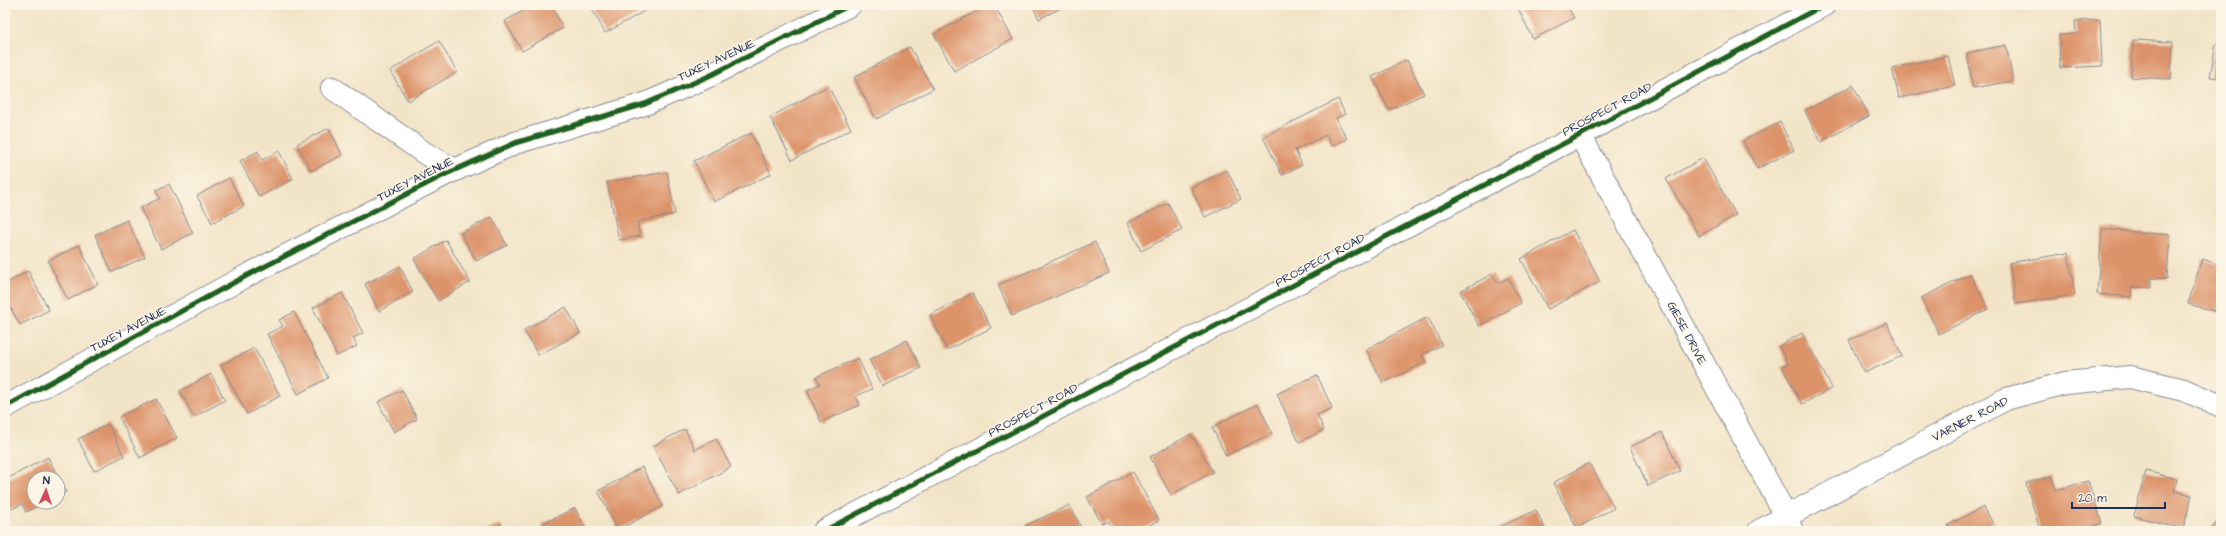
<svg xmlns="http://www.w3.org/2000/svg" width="2226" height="536" viewBox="0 0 2226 536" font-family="'Architects Daughter',sans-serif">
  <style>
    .building { fill: #dc9369 }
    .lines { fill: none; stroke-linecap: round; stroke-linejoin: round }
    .minor-casing { stroke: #868a92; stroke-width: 24 }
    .minor { stroke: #fff; stroke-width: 22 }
    .cycleway-casing { stroke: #fcf5e5; stroke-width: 8 }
    .cycleway { stroke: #1b5e20; stroke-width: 5 }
    .labels { text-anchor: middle; stroke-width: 3; stroke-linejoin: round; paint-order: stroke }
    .street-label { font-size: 12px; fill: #1b2f5e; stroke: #fcf5e5 }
  </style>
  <rect width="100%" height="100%" fill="#fcf5e5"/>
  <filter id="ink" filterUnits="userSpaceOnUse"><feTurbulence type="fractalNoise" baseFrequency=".025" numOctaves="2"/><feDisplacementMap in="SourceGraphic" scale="8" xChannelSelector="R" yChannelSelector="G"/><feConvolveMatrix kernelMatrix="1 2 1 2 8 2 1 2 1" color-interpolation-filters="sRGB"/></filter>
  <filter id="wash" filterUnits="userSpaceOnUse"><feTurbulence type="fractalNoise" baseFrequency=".012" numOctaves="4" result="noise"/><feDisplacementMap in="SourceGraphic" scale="16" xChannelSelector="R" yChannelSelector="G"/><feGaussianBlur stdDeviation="0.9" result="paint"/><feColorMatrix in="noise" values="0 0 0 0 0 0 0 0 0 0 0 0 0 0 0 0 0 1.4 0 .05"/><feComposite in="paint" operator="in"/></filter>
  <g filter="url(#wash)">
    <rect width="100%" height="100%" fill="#f2e4c7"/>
    <g id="blocks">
      <g class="building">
        <path d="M534,5H551L563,28L522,51L505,21Z"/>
        <path d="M590,5H646L648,9L605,33Z"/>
        <path d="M988,5H994L1013,39L954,71L934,34Z"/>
        <path d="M1032,5H1067L1039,19Z"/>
        <path d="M1519,5H1567L1574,18L1533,39L1517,6Z"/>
        <path d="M2100,20L2102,66L2060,68L2059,35L2076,34L2075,21Z"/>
        <path d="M2133,40L2173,42L2171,79L2131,77Z"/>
        <path d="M439,41L457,72L408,101L390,71Z"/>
        <path d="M2216,44L2221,45V78L2210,77Z"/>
        <path d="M2006,45L2013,81L1973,88L1967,53Z"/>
        <path d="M910,47L933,89L876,119L854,77Z"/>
        <path d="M1948,56L1955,86L1899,98L1892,68Z"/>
        <path d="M1407,60L1424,94L1389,110L1372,77Z"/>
        <path d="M1853,85L1869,116L1821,142L1805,111Z"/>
        <path d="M828,86L851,129L792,160L770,117Z"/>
        <path d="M1338,99L1345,114L1336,118L1347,139L1332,146L1326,135L1295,150L1302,165L1282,175L1263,137Z"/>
        <path d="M1780,122L1794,150L1757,169L1743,141Z"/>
        <path d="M329,128L342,155L311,171L297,144Z"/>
        <path d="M751,133L771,174L714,202L694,161Z"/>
        <path d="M258,151L262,160L279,151L293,179L259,197L240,161Z"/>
        <path d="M1703,158L1736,215L1699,236L1666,179Z"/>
        <path d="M1227,170L1241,199L1205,217L1191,188Z"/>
        <path d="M667,172L675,214L637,222L640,236L619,240L607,182Z"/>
        <path d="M229,178L244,206L212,223L197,196Z"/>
        <path d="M169,184L193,233L161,249L140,208L160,198L156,190Z"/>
        <path d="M1168,203L1182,230L1141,251L1128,223Z"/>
        <path d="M492,217L507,245L476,261L461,233Z"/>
        <path d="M127,220L145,257L112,272L95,235Z"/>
        <path d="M2102,229L2170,235L2167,279L2151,278V288L2132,287L2131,297L2097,294Z"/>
        <path d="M1573,230L1600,282L1548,309L1521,259Z"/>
        <path d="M446,240L470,282L438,301L414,259Z"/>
        <path d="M1095,242L1109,273L1012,316L998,285Z"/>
        <path d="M79,245L98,284L68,300L48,261Z"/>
        <path d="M2068,253L2075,295L2016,304L2009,263Z"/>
        <path d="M2202,259L2221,265V313L2188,304Z"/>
        <path d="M400,266L413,292L379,311L365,284Z"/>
        <path d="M28,271L49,310L20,325L5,298V284Z"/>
        <path d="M1492,274L1498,283L1508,278L1521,303L1479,326L1460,291Z"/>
        <path d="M1970,274L1988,309L1939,334L1921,298Z"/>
        <path d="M342,293L363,333L353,338L357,346L337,356L313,308Z"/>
        <path d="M973,293L991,328L947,350L930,315Z"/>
        <path d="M566,307L580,333L538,355L524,330Z"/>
        <path d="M294,312L328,378L298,394L267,334L283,326L279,320Z"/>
        <path d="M1428,317L1442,345L1422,355L1426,362L1383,383L1366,349Z"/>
        <path d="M1887,323L1902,356L1864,373L1849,340Z"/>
        <path d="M1802,333L1832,388L1802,404L1782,367L1788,364L1779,346Z"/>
        <path d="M907,340L921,368L883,386L869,360Z"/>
        <path d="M254,348L280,396L247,414L221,365Z"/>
        <path d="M858,358L872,389L856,396L860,405L821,422L807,390L820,384L816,377Z"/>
        <path d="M211,374L225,400L194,417L180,391Z"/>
        <path d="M1317,375L1332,408L1317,415L1324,430L1299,442L1277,394Z"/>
        <path d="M402,390L417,419L394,432L378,402Z"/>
        <path d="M156,399L177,438L140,458L119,417Z"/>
        <path d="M1258,404L1272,433L1226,456L1212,427Z"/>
        <path d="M108,424L124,456L94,471L78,439Z"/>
        <path d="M685,429L695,450L716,439L731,467L679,495L653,446Z"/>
        <path d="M1662,432L1680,471L1648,486L1630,447Z"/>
        <path d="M1191,434L1213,472L1171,495L1150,457Z"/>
        <path d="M48,457L66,492L58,495V478H34V502H45L26,512L22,504L8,511L5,506V480Z"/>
        <path d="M1589,463L1614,508L1577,528L1553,483Z"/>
        <path d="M642,467L663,506L618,530L598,491Z"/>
        <path d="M2146,471L2177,479L2174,491L2192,495L2183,529L2134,516Z"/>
        <path d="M1133,472L1159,520L1139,531H1114L1108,521L1102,524L1087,497Z"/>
        <path d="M2051,476L2056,490L2088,481L2102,523L2076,531H2040L2026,483Z"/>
        <path d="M1070,505L1082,530L1028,531L1026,525Z"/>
        <path d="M1984,507L1997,531H1951L1948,525Z"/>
        <path d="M575,508L586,531H545L542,524Z"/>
        <path d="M1536,510L1546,531H1500L1498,528Z"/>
        <path d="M2221,518V531H2209Z"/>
        <path d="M501,524L504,531H486Z"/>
      </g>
    </g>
  </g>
  <g filter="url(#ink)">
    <use href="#blocks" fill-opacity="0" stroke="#868a92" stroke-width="1"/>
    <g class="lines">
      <g class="minor-casing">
        <g id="minor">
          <path d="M332,88L426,154L455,170"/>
          <path d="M1580,135L1786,516L1792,531"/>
          <path d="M5,407L248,275L446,174L515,143L645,104L709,76L850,5"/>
          <path d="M824,531L1580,135L1824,5"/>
          <path d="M1759,531L2006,399L2065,383L2130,377L2184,390L2221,406"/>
        </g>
      </g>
      <use href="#minor" class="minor"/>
      <g class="cycleway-casing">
        <g id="cycleway">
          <path d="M5,407L248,275L446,174L515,143L645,104L709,76L850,5"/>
          <path d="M824,531L1580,135L1824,5"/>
        </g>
      </g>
      <use href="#cycleway" class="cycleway"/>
    </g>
  </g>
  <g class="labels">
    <g class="street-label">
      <text transform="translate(716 60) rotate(-25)" y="4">TUXEY AVENUE</text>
      <text transform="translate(1607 109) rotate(-28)" y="4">PROSPECT ROAD</text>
      <text transform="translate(415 179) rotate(-27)" y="4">TUXEY AVENUE</text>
      <text transform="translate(1320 260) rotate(-28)" y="4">PROSPECT ROAD</text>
      <text transform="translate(128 329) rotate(-28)" y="4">TUXEY AVENUE</text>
      <text transform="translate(1687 333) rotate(62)" y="4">GIESE DRIVE</text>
      <text transform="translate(1033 410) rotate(-28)" y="4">PROSPECT ROAD</text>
      <text transform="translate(1970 419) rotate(-27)" y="4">VARNER ROAD</text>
    </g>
  </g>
  <rect width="2226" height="536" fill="none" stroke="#fcf5e5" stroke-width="20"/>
  <g transform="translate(46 490) rotate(3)"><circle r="19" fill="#fcf5e5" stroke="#a2a6af"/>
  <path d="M0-3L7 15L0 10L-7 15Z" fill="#d1495b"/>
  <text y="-6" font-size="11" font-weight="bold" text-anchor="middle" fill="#1b2f5e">N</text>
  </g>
  <path d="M2072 502v6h93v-6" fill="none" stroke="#1b2f5e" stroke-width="2"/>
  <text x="2078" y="502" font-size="12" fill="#1b2f5e" stroke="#fcf5e5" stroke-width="3" paint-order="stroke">20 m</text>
</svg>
